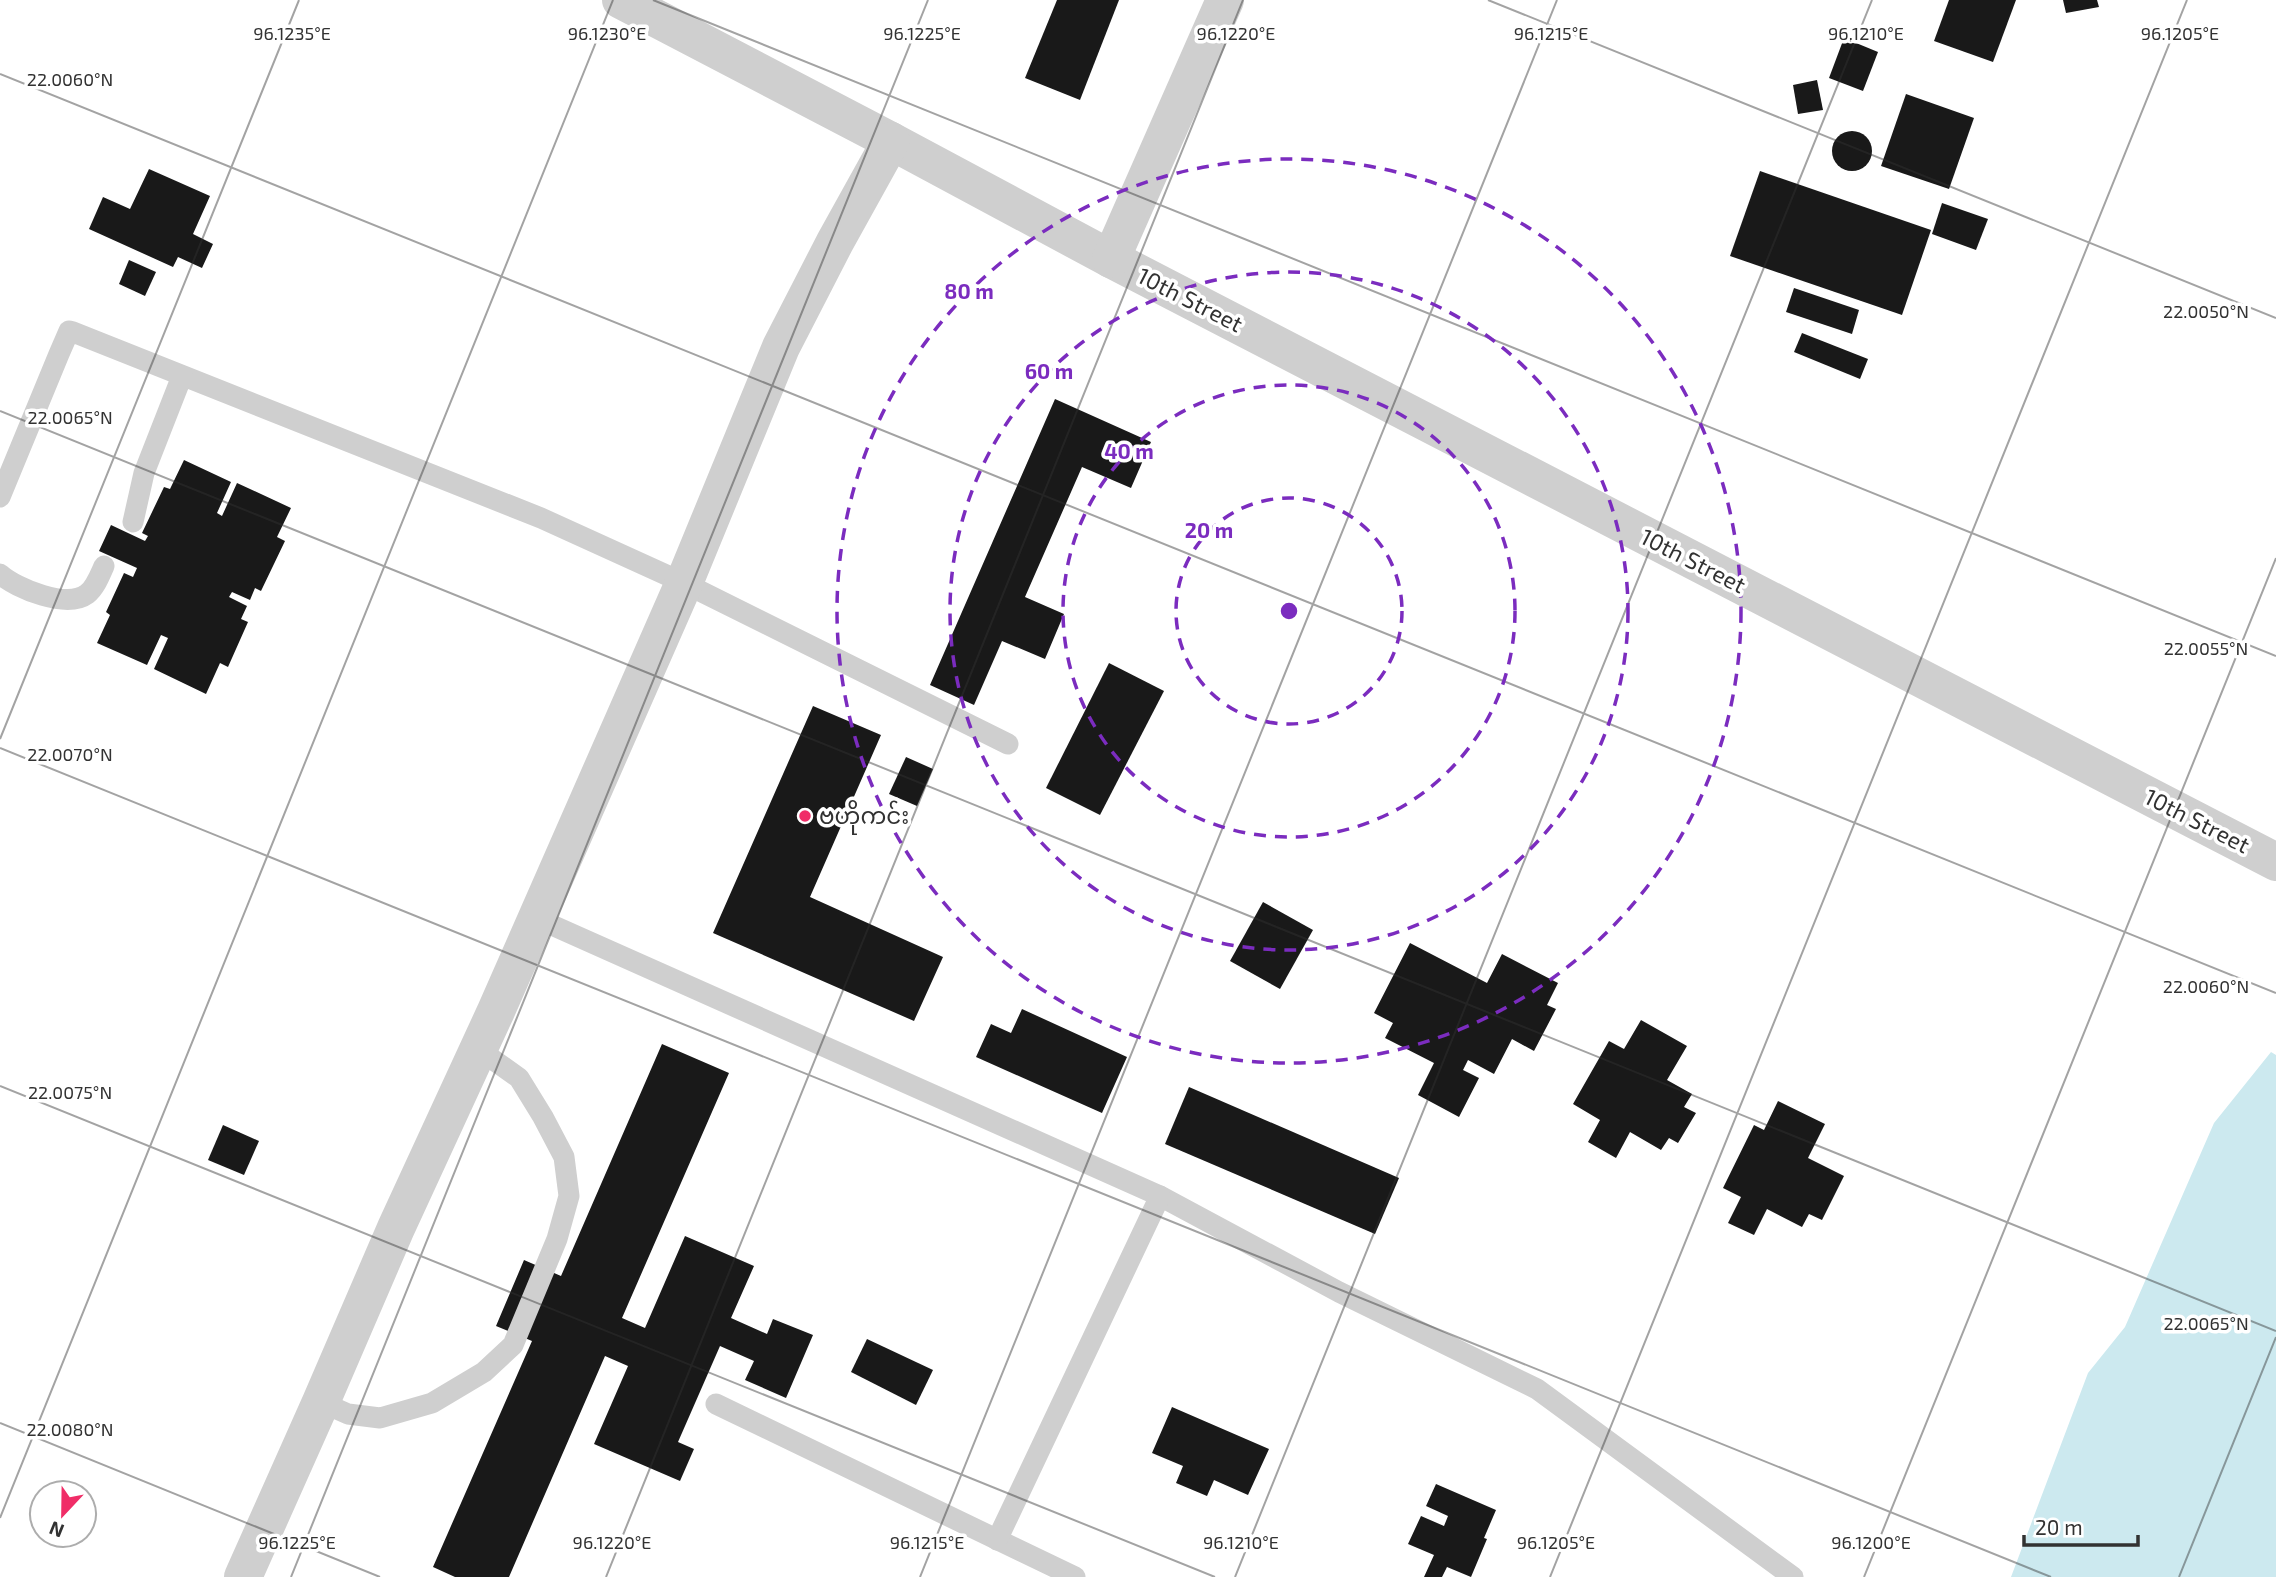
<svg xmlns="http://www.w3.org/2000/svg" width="2276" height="1577" viewBox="0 0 2276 1577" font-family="'Exo 2','Noto Sans Myanmar',sans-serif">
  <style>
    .water { fill: #cce9ef }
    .building { fill: #191919 }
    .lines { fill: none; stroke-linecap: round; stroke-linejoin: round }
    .service { stroke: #cfcfcf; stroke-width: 21 }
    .minor { stroke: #cfcfcf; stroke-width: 38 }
    .ticks { fill: none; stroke: #323232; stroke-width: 2; stroke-opacity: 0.45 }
    .ring { fill: none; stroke: #7b2cbf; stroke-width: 3.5; stroke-dasharray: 12 9 }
    .poi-dot { fill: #f02d67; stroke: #fff; stroke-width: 2.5 }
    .labels { text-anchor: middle; stroke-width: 7; stroke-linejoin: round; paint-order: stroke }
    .street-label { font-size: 23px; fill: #323232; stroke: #fff }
    .poi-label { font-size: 23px; fill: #323232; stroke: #fff; text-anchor: start }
    .ticks-label { font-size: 18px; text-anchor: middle; fill: #323232; stroke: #fff; stroke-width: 7; stroke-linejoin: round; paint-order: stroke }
    .centre { fill: #7b2cbf; stroke: #fff; stroke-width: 3.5 }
    .ring-label { font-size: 21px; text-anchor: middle; font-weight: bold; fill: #7b2cbf; stroke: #fff; stroke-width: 7; stroke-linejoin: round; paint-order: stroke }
  </style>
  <rect width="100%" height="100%" fill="#fff"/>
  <path class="water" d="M2271,1052L2276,1055V1577H2011L2088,1373L2125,1327L2214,1123Z"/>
  <g class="building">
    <path d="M1057,0H1119L1080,100L1025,78Z"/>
    <path d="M1949,0H2016L1993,62L1934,41Z"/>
    <path d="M2063,0H2097L2099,7L2066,13Z"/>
    <path d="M1844,38L1878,52L1863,91L1829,78Z"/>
    <path d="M1817,80L1823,110L1798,114L1793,85Z"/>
    <path d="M1906,94L1974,118L1949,189L1881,166Z"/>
    <circle cx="1852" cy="151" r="20"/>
    <path d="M149,169L210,196L193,234L213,244L202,268L178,257L173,267L89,229L103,197L130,209Z"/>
    <path d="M1760,171L1931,230L1902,315L1730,256Z"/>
    <path d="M1942,203L1988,219L1976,250L1932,234Z"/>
    <path d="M129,260L156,272L145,296L119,284Z"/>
    <path d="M1794,288L1859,310L1852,334L1786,312Z"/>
    <path d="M1802,333L1868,359L1860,379L1794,352Z"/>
    <path d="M1055,399L1151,442L1131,488L1082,467L1025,597L1064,614L1045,659L1002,641L974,705L930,685Z"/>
    <path d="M184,460L231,482L217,513L222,516L237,483L291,508L277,537L285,541L261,591L255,588L250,600L232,592L229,597L247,606L241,619L248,622L228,667L220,663L206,694L154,669L168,638L161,635L147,665L97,643L110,615L106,612L124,573L133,577L137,568L99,551L111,525L145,541L148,536L142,533L164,487L170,489Z"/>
    <path d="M1109,663L1164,691L1100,815L1046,788Z"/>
    <path d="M813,706L881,735L810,897L943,957L914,1021L713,933Z"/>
    <path d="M906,757L933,769L917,806L889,794Z"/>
    <path d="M1263,902L1313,930L1280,989L1230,961Z"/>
    <path d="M1410,943L1487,983L1502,954L1558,983L1547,1005L1556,1009L1534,1051L1512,1039L1494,1074L1468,1060L1463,1070L1479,1078L1459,1117L1418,1095L1434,1063L1385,1038L1393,1023L1374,1013Z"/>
    <path d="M1022,1009L1127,1057L1102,1113L976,1057L991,1024L1011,1033Z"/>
    <path d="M1641,1020L1687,1046L1667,1080L1692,1094L1684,1107L1696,1113L1678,1143L1669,1138L1661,1150L1630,1132L1616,1158L1588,1142L1600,1120L1573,1104L1609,1041L1624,1049Z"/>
    <path d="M662,1044L729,1073L622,1318L645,1328L685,1236L754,1266L731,1318L767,1334L773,1319L813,1335L786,1398L745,1380L754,1361L720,1346L678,1442L694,1449L680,1481L594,1444L628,1366L605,1356L509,1577H455L433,1567L532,1341L496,1326L524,1260L561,1276Z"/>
    <path d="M1189,1087L1399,1178L1375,1234L1165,1144Z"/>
    <path d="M1778,1101L1825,1124L1808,1158L1844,1176L1822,1220L1809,1214L1802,1227L1767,1209L1754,1235L1728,1223L1741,1197L1723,1188L1754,1125L1764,1130Z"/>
    <path d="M223,1125L259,1141L244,1175L208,1160Z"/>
    <path d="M867,1339L933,1370L916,1405L851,1372Z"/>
    <path d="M1172,1407L1269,1449L1248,1495L1214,1480L1207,1496L1176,1483L1183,1466L1152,1453Z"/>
    <path d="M1436,1484L1496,1510L1484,1538L1487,1539L1471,1577L1447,1567L1442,1577H1424L1434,1555L1408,1544L1421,1516L1444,1526L1448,1516L1426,1506Z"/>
  </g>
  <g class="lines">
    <g class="service">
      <path d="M0,497L59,354L69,331L73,332L541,518L684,583L1008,744"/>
      <path d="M133,522L144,473L182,376"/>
      <path d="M0,574C17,589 67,609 87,594C95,588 100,575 104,566"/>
      <path d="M536,918L1160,1196L1339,1292L1537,1389L1793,1577"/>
      <path d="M321,1402L348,1414L380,1418L432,1403L484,1372L513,1345L557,1239L569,1196L564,1157L543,1117L519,1078L478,1049"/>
      <path d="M716,1404L1075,1577"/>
      <path d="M997,1540L1160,1196"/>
    </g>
    <g class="minor">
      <path d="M621,0L891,141L1111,259L2276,862"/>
      <path d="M1111,259L1225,0"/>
      <path d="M243,1577L321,1402L396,1228L496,1011L684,583L781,347L835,242L891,141"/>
    </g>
  </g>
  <path class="ticks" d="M653,0L2276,656M1488,0L2276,318M0,74L2276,993M0,411L2276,1331M0,739L299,0M0,748L2051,1577M0,1086L1215,1577M0,1423L380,1577M0,1518L613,0M291,1577L928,0M606,1577L1243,0M920,1577L1557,0M1235,1577L1872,0M1550,1577L2187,0M1864,1577L2276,558M2179,1577L2276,1337"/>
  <g class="ring">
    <circle cx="1289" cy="611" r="113"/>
    <circle cx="1289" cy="611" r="226"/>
    <circle cx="1289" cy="611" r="339"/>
    <circle cx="1289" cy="611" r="452"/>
  </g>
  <circle class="poi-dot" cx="805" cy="816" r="7"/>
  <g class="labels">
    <g class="street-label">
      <text transform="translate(1190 300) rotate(27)" y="8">10th Street</text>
      <text transform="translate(1693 561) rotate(27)" y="8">10th Street</text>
      <text transform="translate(2197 821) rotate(27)" y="8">10th Street</text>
    </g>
    <g class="poi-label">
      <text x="819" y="824">ဗဟိုကင်း</text>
    </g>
  </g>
  <g class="ticks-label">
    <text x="922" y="40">96.1225°E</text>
    <text x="1236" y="40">96.1220°E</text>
    <text x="1551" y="40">96.1215°E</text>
    <text x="1866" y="40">96.1210°E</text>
    <text x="2180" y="40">96.1205°E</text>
    <text x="292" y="40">96.1235°E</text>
    <text x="607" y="40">96.1230°E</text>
    <text x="70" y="86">22.0060°N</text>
    <text x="2206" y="318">22.0050°N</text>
    <text x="70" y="424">22.0065°N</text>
    <text x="2206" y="655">22.0055°N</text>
    <text x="70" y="761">22.0070°N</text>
    <text x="2206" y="993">22.0060°N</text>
    <text x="70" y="1099">22.0075°N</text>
    <text x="2206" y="1330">22.0065°N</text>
    <text x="70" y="1436">22.0080°N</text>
    <text x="297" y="1549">96.1225°E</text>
    <text x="612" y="1549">96.1220°E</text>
    <text x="927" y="1549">96.1215°E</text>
    <text x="1241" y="1549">96.1210°E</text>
    <text x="1556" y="1549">96.1205°E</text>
    <text x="1871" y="1549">96.1200°E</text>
  </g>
  <circle cx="1289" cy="611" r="10" class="centre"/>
  <g class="ring-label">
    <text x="969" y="299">80 m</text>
    <text x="1049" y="379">60 m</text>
    <text x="1129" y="459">40 m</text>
    <text x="1209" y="538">20 m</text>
  </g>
  <g transform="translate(63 1514) rotate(202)"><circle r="33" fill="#ffffff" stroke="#adadad" stroke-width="2"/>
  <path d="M0-5L12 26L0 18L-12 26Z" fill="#f02d67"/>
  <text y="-10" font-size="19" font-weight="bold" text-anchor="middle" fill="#323232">N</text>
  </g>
  <path d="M2024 1535v10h114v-10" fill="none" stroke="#323232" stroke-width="3.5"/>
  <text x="2035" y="1535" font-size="21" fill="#323232" stroke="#ffffff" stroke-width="5" paint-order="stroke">20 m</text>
</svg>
